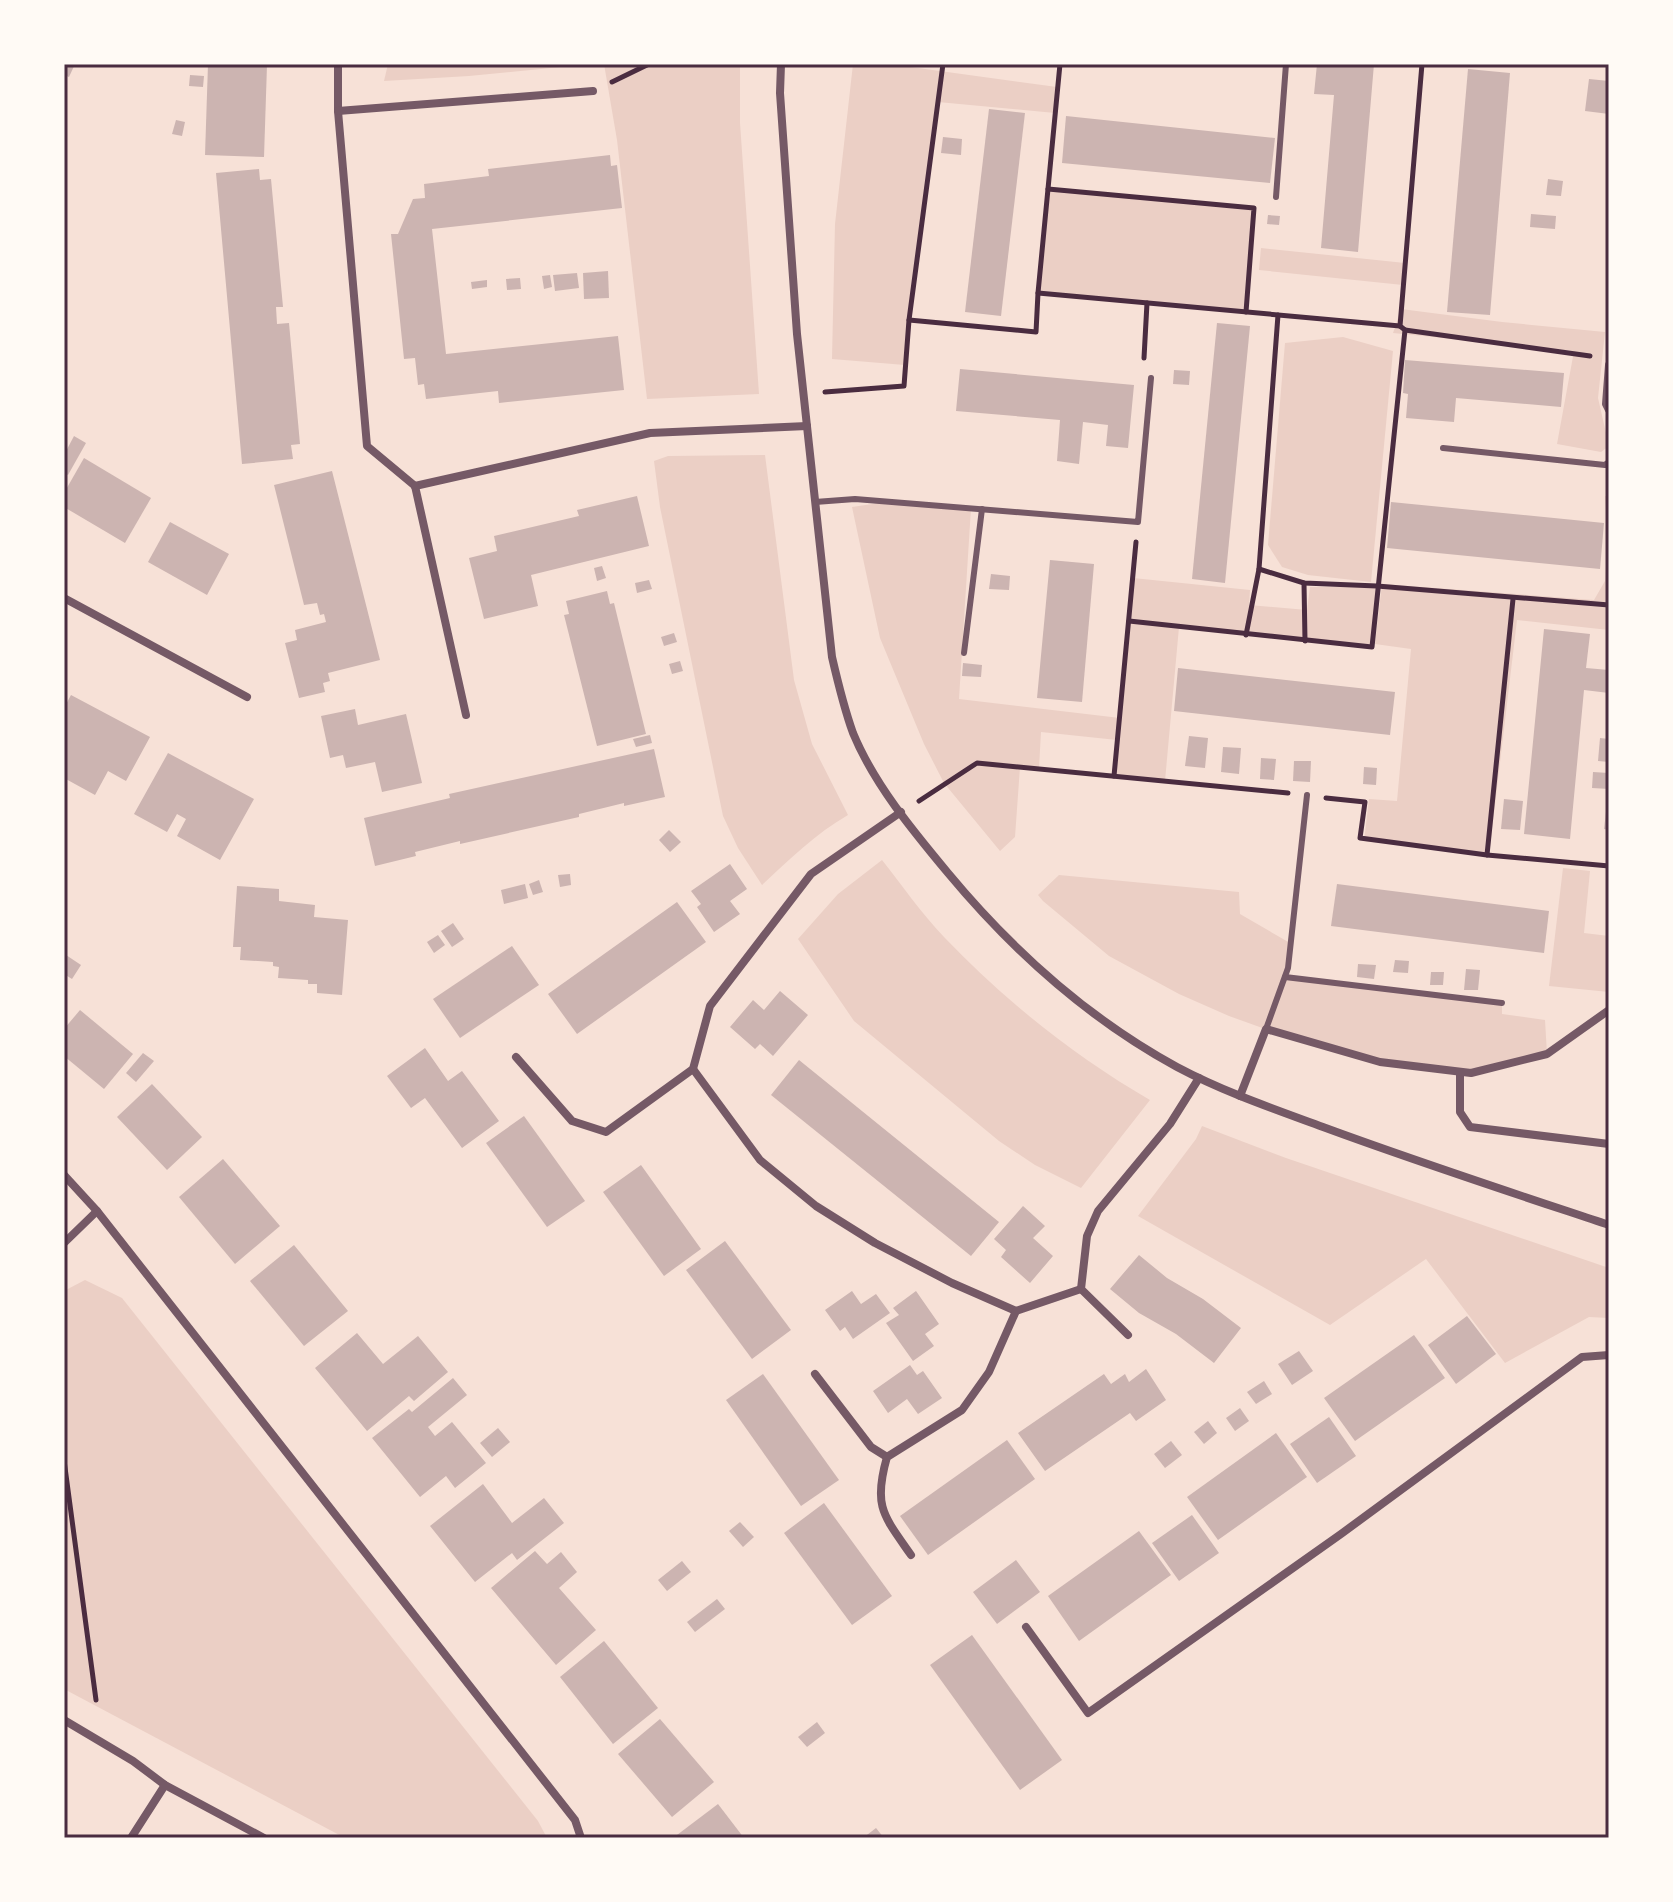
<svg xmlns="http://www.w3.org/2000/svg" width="1673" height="1902" viewBox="0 0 1673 1902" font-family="Karla,sans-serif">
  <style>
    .green { fill: #ebcfc5 }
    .building { fill: #ccb4b1 }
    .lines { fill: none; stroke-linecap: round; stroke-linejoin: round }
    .path { stroke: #4a2c40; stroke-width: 5 }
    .service { stroke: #755966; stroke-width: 6 }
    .minor { stroke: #755966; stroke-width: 8 }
    .neatline { fill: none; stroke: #4a2c40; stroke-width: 3 }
  </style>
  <rect width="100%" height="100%" fill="#f7e1d7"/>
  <g class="green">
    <path d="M388,64H591L469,76L384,81Z"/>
    <path d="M604,64H740V123L759,394L647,399L617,140Z"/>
    <path d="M853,64H889L1057,87L1055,113L938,102L905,365L832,359L835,224Z"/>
    <path d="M1048,189L1253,209L1246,312L1038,293Z"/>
    <path d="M1261,248L1405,263L1403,285L1259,270Z"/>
    <path d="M1401,309L1502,322L1605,332L1598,398L1609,446L1601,452L1557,444L1574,351L1393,333Z"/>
    <path d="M1343,337L1393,351L1371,582L1308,575L1282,567L1268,545L1285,343Z"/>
    <path d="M765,455L794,680L812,744L848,815C815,834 790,859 762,885L738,848L723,816L660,507L654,461L668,456Z"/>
    <path d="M1605,496L1609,497V630L1517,620L1489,855L1364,841L1369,799L1397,801L1411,649L1375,644L1382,584L1594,600L1605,581L1608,536Z"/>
    <path d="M893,501L971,508L959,699L1120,718L1133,578L1250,590L1249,605L1307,610L1310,587H1377L1371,646L1179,627L1165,781L1114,776L1117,740L1041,732L1039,768L1020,767L1015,837L1000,851L944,783L924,744L880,638L852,507Z"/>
    <path d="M882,860C902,885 921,913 944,937C1004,1000 1074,1056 1150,1100L1081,1188L1035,1165L999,1141L854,1021L798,939L838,894Z"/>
    <path d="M1563,868L1590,871L1584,933L1609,936V992L1549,986Z"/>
    <path d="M1059,875L1239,892L1240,914L1290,943L1285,976L1502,1003V1014L1545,1020L1547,1054L1471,1073L1380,1062L1268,1030L1229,1016L1179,994L1109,956L1043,901L1038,895Z"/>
    <path d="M1202,1126L1286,1158L1609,1268V1318L1589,1317L1505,1363L1426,1259L1330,1325L1138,1216L1196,1139Z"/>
    <path d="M85,1280L122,1298L538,1821L547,1838H345L64,1689V1291Z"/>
  </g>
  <g class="building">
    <path d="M64,64H75L69,77L64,75Z"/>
    <path d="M208,64L267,65L264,157L205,155Z"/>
    <path d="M1317,64H1374L1358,252L1321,248L1334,95L1314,94Z"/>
    <path d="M1468,69L1510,73L1490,315L1447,312Z"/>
    <path d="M190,75L204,76L203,87L189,86Z"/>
    <path d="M1589,79L1609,81V114L1585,111Z"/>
    <path d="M989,109L1025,113L1001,316L965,312Z"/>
    <path d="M1066,116L1275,138L1270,183L1062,163Z"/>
    <path d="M176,120L185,122L182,136L172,134Z"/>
    <path d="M943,137L962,139L961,155L941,153Z"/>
    <path d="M610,155L611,166L617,165L622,208L432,229L446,354L618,336L624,390L499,403L498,391L426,399L424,384L418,385L415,358L404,359L391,234H398L413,199L425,198L424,184L489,176L488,169Z"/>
    <path d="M259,169L260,180L271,179L283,307H276L277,324L289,323L300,444L291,445L293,459L242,464L216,173Z"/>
    <path d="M1548,179L1563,181L1561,196L1546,195Z"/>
    <path d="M1531,214L1556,216L1555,229L1530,227Z"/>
    <path d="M1268,215L1280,216L1279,225L1267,224Z"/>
    <path d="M608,271L609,298L584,299L583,273Z"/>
    <path d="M577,273L579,288L555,291L553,275Z"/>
    <path d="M550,275L552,287L544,289L542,276Z"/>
    <path d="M520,278L521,289L507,290L506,279Z"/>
    <path d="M487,280V287L472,289L471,282Z"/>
    <path d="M1217,323L1250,326L1225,583L1192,579Z"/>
    <path d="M1405,360L1564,373L1561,407L1456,398L1454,422L1406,418L1408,394L1403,393Z"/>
    <path d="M960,369L1134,385L1128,448L1106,446L1108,425L1083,422L1079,464L1057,461L1060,420L956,411Z"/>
    <path d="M1174,370L1190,371L1189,385L1173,384Z"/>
    <path d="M74,436L86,443L68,475L64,473V455Z"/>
    <path d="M84,458L151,498L125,543L64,507V493Z"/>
    <path d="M332,471L380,660L328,673L330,681L323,683L325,692L299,698L285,643L297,640L295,630L326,622L324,614L320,615L317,603L304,605L274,485Z"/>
    <path d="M637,496L649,546L531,575L538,606L484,619L469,558L497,551L494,536L579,516L577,510Z"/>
    <path d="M1391,502L1604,523L1600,569L1387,548Z"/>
    <path d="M170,522L229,554L207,595L148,562Z"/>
    <path d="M1050,560L1094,564L1082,702L1037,698Z"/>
    <path d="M602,566L606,578L597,581L594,568Z"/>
    <path d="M991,574L1010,576L1009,590L989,589Z"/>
    <path d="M649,580L652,589L637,593L635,583Z"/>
    <path d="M607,591L610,604L614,603L646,734L597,746L564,615L569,614L566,601Z"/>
    <path d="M1544,629L1590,634L1586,668L1609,670V693L1584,690L1570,839L1524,834Z"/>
    <path d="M674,633L677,642L664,646L661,637Z"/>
    <path d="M680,661L683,671L672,674L669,664Z"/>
    <path d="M963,663L982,665L981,677L962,676Z"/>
    <path d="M1178,668L1395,692L1390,735L1174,711Z"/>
    <path d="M71,695L150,737L126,781L108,771L95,795L64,778V708Z"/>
    <path d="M355,709L358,725L406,714L422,783L382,792L375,762L346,768L343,755L330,758L321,716Z"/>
    <path d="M650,735L652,743L636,747L633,739Z"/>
    <path d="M1189,736L1208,738L1205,768L1185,766Z"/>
    <path d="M1600,738L1609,739V762L1598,761Z"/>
    <path d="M1223,747L1241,748L1239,774L1221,772Z"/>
    <path d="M654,749L665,797L624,806V803L579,814V817L460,844V841L415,852L416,856L375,866L364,818L450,798L449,794Z"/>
    <path d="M168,753L254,799L220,860L177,836L186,819L177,814L167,832L134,814Z"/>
    <path d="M1261,758L1276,759L1274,780L1260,779Z"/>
    <path d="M1294,761H1311L1310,782L1293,781Z"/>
    <path d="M1364,767L1377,768L1376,785L1363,784Z"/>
    <path d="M1593,772L1609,773V789L1592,788Z"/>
    <path d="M1504,799L1523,801L1520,830L1501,829Z"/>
    <path d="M1606,812H1609V830L1604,829Z"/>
    <path d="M669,830L681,842L670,852L659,840Z"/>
    <path d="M730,864L747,889L730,901L740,914L714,932L697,907L701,904L691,891Z"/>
    <path d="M570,874L571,885L560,887L558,875Z"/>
    <path d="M539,880L543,892L533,895L529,884Z"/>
    <path d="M525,884L528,898L504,904L501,890Z"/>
    <path d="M1337,884L1549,911L1544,953L1331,926Z"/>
    <path d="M237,886L279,889V901L315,905L314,917L348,920L342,995L317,993V984H308V980L278,978L279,967L273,966V962L240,960L241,947H233Z"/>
    <path d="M677,902L706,942L577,1034L548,994Z"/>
    <path d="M453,923L464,939L452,947L441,931Z"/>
    <path d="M438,935L445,945L434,953L427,942Z"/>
    <path d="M512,946L539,985L460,1038L433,999Z"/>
    <path d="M66,955L81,965L72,979L64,974Z"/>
    <path d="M1395,960L1409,961L1408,973L1393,972Z"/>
    <path d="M1358,964L1376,965L1374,979L1357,977Z"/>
    <path d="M1466,969L1480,970L1478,990H1464Z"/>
    <path d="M1431,972H1444L1443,985H1430Z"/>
    <path d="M780,991L808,1015L773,1056L760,1044L755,1049L730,1027L753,1000L764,1010Z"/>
    <path d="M80,1010L133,1054L104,1089L64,1056V1029Z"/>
    <path d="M425,1048L448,1081L462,1071L499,1121L462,1148L425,1098L411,1108L387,1076Z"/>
    <path d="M143,1053L154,1061L136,1082L126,1073Z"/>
    <path d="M799,1060L999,1222L971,1256L771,1095Z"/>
    <path d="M152,1084L202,1137L167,1170L117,1117Z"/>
    <path d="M524,1116L585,1201L547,1227L486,1143Z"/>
    <path d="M223,1159L280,1226L235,1264L179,1197Z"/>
    <path d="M641,1165L701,1249L664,1276L603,1192Z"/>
    <path d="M1023,1206L1045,1226L1033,1238L1053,1256L1030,1283L1001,1257L1006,1250L994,1239Z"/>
    <path d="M725,1241L791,1330L752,1359L686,1270Z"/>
    <path d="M294,1245L348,1311L304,1346L250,1281Z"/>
    <path d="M1139,1255L1167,1278L1203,1299L1241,1328L1214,1363L1176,1334L1139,1313L1110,1289Z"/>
    <path d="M852,1291L861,1304L876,1294L890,1313L853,1339L845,1327L840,1331L825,1310Z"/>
    <path d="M916,1291L939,1324L925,1334L934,1346L913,1361L886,1323L899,1315L893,1308Z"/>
    <path d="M1467,1316L1496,1354L1456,1384L1428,1345Z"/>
    <path d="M357,1333L383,1364L418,1336L448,1372L414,1401L409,1396L367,1431L315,1368Z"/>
    <path d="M1414,1335L1445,1378L1355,1441L1324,1398Z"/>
    <path d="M1299,1351L1313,1371L1292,1385L1278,1364Z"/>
    <path d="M910,1365L917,1375L923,1371L942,1398L918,1414L907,1399L888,1413L873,1391Z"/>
    <path d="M1146,1369L1166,1400L1136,1421L1130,1413L1045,1471L1018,1433L1104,1374L1111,1384L1125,1374L1129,1382Z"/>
    <path d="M763,1374L839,1480L801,1506L726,1400Z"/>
    <path d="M453,1378L467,1395L428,1427L435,1436L452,1422L486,1463L455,1488L446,1476L420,1497L372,1438L409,1409L412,1412Z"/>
    <path d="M1264,1381L1272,1394L1256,1404L1247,1392Z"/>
    <path d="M1240,1408L1249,1421L1235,1431L1226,1418Z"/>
    <path d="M1329,1417L1356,1456L1317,1483L1290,1444Z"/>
    <path d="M1208,1421L1217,1433L1204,1444L1194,1432Z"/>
    <path d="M498,1428L510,1442L492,1457L480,1443Z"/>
    <path d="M1276,1433L1307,1477L1218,1540L1187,1497Z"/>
    <path d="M1007,1440L1035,1479L928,1555L900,1516Z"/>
    <path d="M1171,1441L1182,1455L1165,1468L1154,1454Z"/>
    <path d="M483,1484L512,1523L544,1498L564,1523L517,1560L512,1553L475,1582L430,1526Z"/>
    <path d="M824,1503L892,1596L852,1625L784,1533Z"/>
    <path d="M1192,1515L1219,1553L1179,1581L1152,1543Z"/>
    <path d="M740,1522L754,1537L743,1547L729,1531Z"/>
    <path d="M1139,1531L1171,1575L1079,1641L1048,1596Z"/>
    <path d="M535,1551L547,1564L561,1552L577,1572L559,1588L596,1630L556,1665L491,1588Z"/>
    <path d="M1016,1560L1040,1592L997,1624L973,1592Z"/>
    <path d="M682,1561L691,1572L667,1591L658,1580Z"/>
    <path d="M717,1599L725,1609L695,1632L687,1622Z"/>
    <path d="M972,1635L1062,1760L1020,1790L930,1665Z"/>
    <path d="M604,1641L658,1708L613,1744L560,1677Z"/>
    <path d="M660,1719L714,1782L672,1817L618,1754Z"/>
    <path d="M817,1722L825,1733L807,1747L798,1737Z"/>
    <path d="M718,1804L744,1838H673Z"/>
    <path d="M876,1828L884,1838H863Z"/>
  </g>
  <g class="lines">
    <g class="path">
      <path d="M612,82L649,64"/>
      <path d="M1048,189L1254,208L1246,312"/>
      <path d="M1038,293L1060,64"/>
      <path d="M909,320L943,64"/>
      <path d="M1405,330L1590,356"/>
      <path d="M1144,358L1147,303"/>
      <path d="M825,392L904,386L909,320L1036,332L1038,293L1400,326"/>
      <path d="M1259,569L1304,583L1377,586L1609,605"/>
      <path d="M1304,583L1305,641"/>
      <path d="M1129,621L1372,647L1405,330L1400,326L1422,64"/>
      <path d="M1246,635L1259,569L1278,315"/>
      <path d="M1114,776L1136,542"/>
      <path d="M1326,798L1365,802L1360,838L1487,855L1609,866"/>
      <path d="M919,801L977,763L1288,793"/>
      <path d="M1487,855L1513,599"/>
      <path d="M64,1460L96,1700"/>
    </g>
    <g class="service">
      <path d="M1276,197L1286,64"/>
      <path d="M1443,448L1605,465L1609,462"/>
      <path d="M815,502L855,499L1138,522L1151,378"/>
      <path d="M964,653L982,509"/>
      <path d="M1285,977L1502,1003"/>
      <path d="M1266,1029L1288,968L1307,795"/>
    </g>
    <g class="minor">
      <path d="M338,64V111L367,446L415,486"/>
      <path d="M781,64L780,93L797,334L832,657C838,683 844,708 853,733C874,784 913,831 948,873C1012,950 1089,1019 1177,1067C1224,1092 1274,1109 1323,1127C1418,1162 1513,1193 1609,1225"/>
      <path d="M338,111L593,91"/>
      <path d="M1609,365L1606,404L1609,410"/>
      <path d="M415,486L650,433L807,426"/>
      <path d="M415,486L466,715"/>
      <path d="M64,598L247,697"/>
      <path d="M516,1057L572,1121L606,1132L693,1069L710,1006L811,874L901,812"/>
      <path d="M693,1069L760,1160L816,1206L875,1243L952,1283L1016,1311"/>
      <path d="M1460,1072V1112L1470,1127L1609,1144"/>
      <path d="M1240,1096L1266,1029L1380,1062L1471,1073L1547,1054L1609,1010"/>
      <path d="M64,1175L97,1211L575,1820L581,1838"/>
      <path d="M64,1243L97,1211"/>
      <path d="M1128,1335L1081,1289L1087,1236L1098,1211L1170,1124L1199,1078"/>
      <path d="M815,1374L871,1447L887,1457"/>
      <path d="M911,1555C883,1515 873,1506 887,1457L962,1410L989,1372L1016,1311L1081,1289"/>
      <path d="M1026,1627L1088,1713L1341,1534L1582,1357L1609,1355"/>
      <path d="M64,1720L133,1761L165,1785L264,1838"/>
      <path d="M131,1838L165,1785"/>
    </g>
  </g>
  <rect width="1673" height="1902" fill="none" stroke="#fffaf5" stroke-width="132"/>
  <rect x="66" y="66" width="1541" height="1770" class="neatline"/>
</svg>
